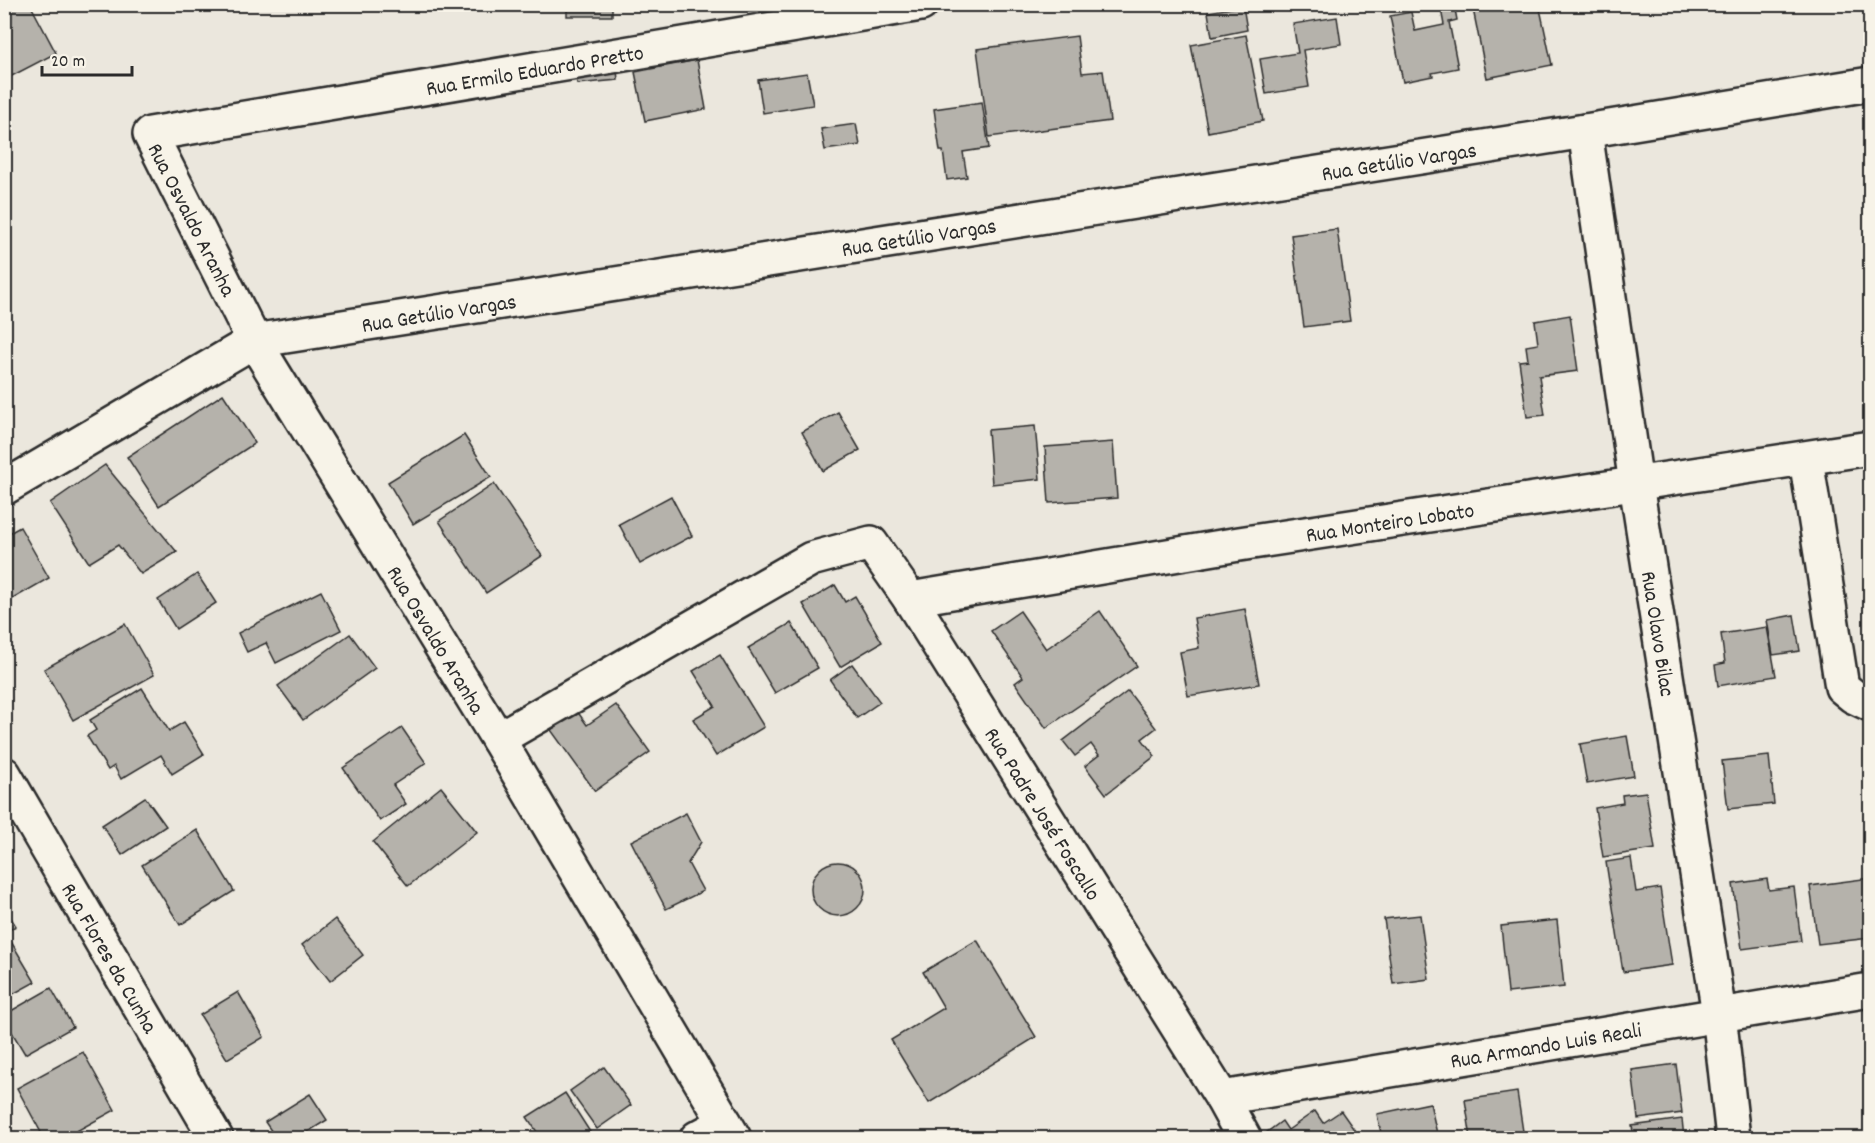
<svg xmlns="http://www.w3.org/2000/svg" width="1875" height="1143" viewBox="0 0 1875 1143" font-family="Dekko,sans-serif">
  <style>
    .building { fill: #b5b2ab; stroke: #2b2b2b; stroke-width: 1.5 }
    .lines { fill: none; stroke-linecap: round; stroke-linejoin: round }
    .minor-casing { stroke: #2b2b2b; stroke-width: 38 }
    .minor { stroke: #f7f3e8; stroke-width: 33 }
    .labels { text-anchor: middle; stroke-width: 6; stroke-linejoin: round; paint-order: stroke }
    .street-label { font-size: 22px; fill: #2b2b2b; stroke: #f7f3e8 }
  </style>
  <rect width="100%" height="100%" fill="#ebe7dd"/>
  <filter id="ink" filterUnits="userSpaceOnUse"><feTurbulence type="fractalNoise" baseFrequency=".0167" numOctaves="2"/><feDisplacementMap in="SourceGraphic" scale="12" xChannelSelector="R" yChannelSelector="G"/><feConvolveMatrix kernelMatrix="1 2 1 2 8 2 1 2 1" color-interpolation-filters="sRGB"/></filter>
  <g filter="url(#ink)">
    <g class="building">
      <path d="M4,4H30L56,53L4,80Z"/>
      <rect x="567" y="4" width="45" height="12"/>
      <path d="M1440,4H1454L1457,20L1449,22L1458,68L1432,73L1433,76L1403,82L1390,16L1411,12L1415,31L1444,25Z"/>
      <path d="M1495,4H1539L1552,65L1487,78L1473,9Z"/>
      <path d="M1243,6L1247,30L1212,37L1208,12Z"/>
      <path d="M1337,17L1341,44L1303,50L1309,87L1266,94L1260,59L1298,53L1293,24Z"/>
      <path d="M1246,35L1263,121L1208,132L1191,45Z"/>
      <path d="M1077,36L1082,73L1103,71L1110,121L989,137L977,49Z"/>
      <path d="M697,60L706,109L645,121L635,72Z"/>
      <path d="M616,61L618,80L577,84L575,65Z"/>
      <path d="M807,73L813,105L763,113L758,80Z"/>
      <path d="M982,102L989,148L963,152L967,177L947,180L943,151H940L934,109Z"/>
      <path d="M856,124L860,145L825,150L821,129Z"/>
      <path d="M1337,229L1350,321L1304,327L1291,235Z"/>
      <path d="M1570,315L1578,371L1539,376L1545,415L1527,417L1519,361L1528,360L1526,346L1538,344L1535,321Z"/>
      <path d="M223,394L255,443L159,506L127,457Z"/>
      <path d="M838,412L860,450L823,471L802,432Z"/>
      <path d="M1035,426L1040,479L992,484L988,430Z"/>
      <path d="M464,435L491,477L413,524L388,482Z"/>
      <path d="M1113,442L1117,498L1049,503L1045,447Z"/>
      <path d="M105,465L177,552L141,574L118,545L89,563L50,503Z"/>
      <path d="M494,484L542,556L486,593L439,521Z"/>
      <path d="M671,496L692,536L640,564L619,524Z"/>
      <path d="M20,527L49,578L4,604V536Z"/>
      <path d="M197,574L216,603L176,629L158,600Z"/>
      <path d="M835,585L845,602L855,596L882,642L840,667L803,604Z"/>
      <path d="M321,591L341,630L276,663L266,643L247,652L238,633Z"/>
      <path d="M1245,609L1259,684L1188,696L1180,652L1199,648L1194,618Z"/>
      <path d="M1020,611L1046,649L1100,611L1137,666L1046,728L1015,683L1023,677L991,631Z"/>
      <path d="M1794,615L1800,651L1773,655L1767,620Z"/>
      <path d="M791,623L818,668L775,693L748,648Z"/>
      <path d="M125,624L154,675L73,720L44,669Z"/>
      <path d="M1767,627L1776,676L1718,686L1715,665L1725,663L1721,634Z"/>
      <path d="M350,634L375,668L303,720L278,686Z"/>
      <path d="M720,655L764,727L716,756L693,719L715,706L693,671Z"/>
      <path d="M852,664L880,702L857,718L830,680Z"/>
      <path d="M142,688L169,731L184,722L204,754L172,774L161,755L121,779L114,766L108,770L87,736L96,730L90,720Z"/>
      <path d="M1128,691L1156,728L1142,739L1155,756L1106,794L1085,766L1099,755L1091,744L1075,756L1063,741Z"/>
      <path d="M616,705L650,752L595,791L551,730L577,711L587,725Z"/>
      <path d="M402,728L426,763L393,785L406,804L380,821L343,768Z"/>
      <path d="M1627,736L1634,776L1587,784L1580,744Z"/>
      <path d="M1769,756L1774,804L1728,809L1722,761Z"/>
      <path d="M441,787L477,832L408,886L373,842Z"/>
      <path d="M1646,792L1655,849L1603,857L1595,808L1623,803L1622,795Z"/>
      <path d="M145,797L166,826L122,855L102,825Z"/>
      <path d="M686,813L701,842L688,863L703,891L666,909L631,841Z"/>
      <path d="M197,830L234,891L180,925L142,865Z"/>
      <path d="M1631,858L1636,892L1660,888L1672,965L1623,972L1606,862Z"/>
      <circle cx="838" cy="889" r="27"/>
      <path d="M1870,878V938L1818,944L1810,886Z"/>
      <path d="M1767,879L1769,890L1794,887L1801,941L1742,949L1733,884Z"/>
      <path d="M4,907L16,926L4,933Z"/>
      <path d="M1420,915L1429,979L1393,984L1384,919Z"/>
      <path d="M335,919L363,955L330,981L302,945Z"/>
      <path d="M1557,920L1564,987L1508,993L1501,926Z"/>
      <path d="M10,940L35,982L4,999V943Z"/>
      <path d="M977,940L1036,1037L929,1103L891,1040L944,1008L923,972Z"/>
      <path d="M51,988L73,1027L25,1054L4,1019V1015Z"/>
      <path d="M238,992L264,1037L227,1059L200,1015Z"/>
      <path d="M83,1052L115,1110L64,1138H44L17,1088Z"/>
      <path d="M1676,1064L1682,1113L1638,1119L1632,1070Z"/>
      <path d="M604,1067L631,1105L597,1129L570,1091Z"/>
      <path d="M1517,1092L1524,1138H1471L1465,1100Z"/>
      <path d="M565,1093L590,1132L580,1138H541L527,1117Z"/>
      <path d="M310,1094L327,1120L298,1138H276L265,1122Z"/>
      <path d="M1430,1103L1438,1138H1382L1377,1114Z"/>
      <path d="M1315,1111L1323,1123L1341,1111L1360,1138H1270L1266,1133L1282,1121L1288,1130Z"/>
      <path d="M1682,1119L1684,1138H1634L1632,1126Z"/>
    </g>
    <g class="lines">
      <g class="minor-casing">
        <g id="minor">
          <path id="s1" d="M1585,131L1636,484L1719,1014L1733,1138"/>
          <path d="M1806,459L1842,687L1853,696L1870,704"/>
          <path id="s2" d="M4,488L254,341L1585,131L1870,84"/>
          <path id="s3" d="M910,599L1239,544L1870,448"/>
          <path id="s4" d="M498,739L811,559L871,543L910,599L1222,1098L1244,1138"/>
          <path id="s5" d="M4,774L216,1138"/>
          <path id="s6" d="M1222,1098L1870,990"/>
          <path d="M697,1138L725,1123"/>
          <path id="s7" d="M734,1138L498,739L254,341L150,134L921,4"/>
        </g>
      </g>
      <use href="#minor" class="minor"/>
    </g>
  </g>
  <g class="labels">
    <g class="street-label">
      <text dy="8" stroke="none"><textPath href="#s7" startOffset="1552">Rua Ermilo Eduardo Pretto</textPath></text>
      <text dy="8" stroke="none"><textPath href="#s2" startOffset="1449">Rua Getúlio Vargas</textPath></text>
      <text transform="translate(193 219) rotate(63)" y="8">Rua Osvaldo Aranha</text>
      <text dy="8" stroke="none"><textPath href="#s2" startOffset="963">Rua Getúlio Vargas</textPath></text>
      <text dy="8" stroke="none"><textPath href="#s2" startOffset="477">Rua Getúlio Vargas</textPath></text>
      <text dy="8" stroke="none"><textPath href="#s3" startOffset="486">Rua Monteiro Lobato</textPath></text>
      <text dy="8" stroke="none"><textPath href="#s1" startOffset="508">Rua Olavo Bilac</textPath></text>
      <text transform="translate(437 639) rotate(59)" y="8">Rua Osvaldo Aranha</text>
      <text dy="8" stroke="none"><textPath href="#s4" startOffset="744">Rua Padre José Foscallo</textPath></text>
      <text dy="8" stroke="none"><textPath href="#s5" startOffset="212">Rua Flores da Cunha</textPath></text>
      <text dy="8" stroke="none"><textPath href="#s6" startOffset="328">Rua Armando Luis Reali</textPath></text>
    </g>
  </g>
  <rect width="1875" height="1143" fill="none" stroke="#f7f3e8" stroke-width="24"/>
  <rect x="12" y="12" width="1851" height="1119" fill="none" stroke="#2b2b2b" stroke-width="2" filter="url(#ink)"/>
  <path d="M42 66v9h90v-9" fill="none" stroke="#2b2b2b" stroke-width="3"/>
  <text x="51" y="66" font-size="18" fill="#2b2b2b" stroke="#f7f3e8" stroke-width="4.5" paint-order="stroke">20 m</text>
</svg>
